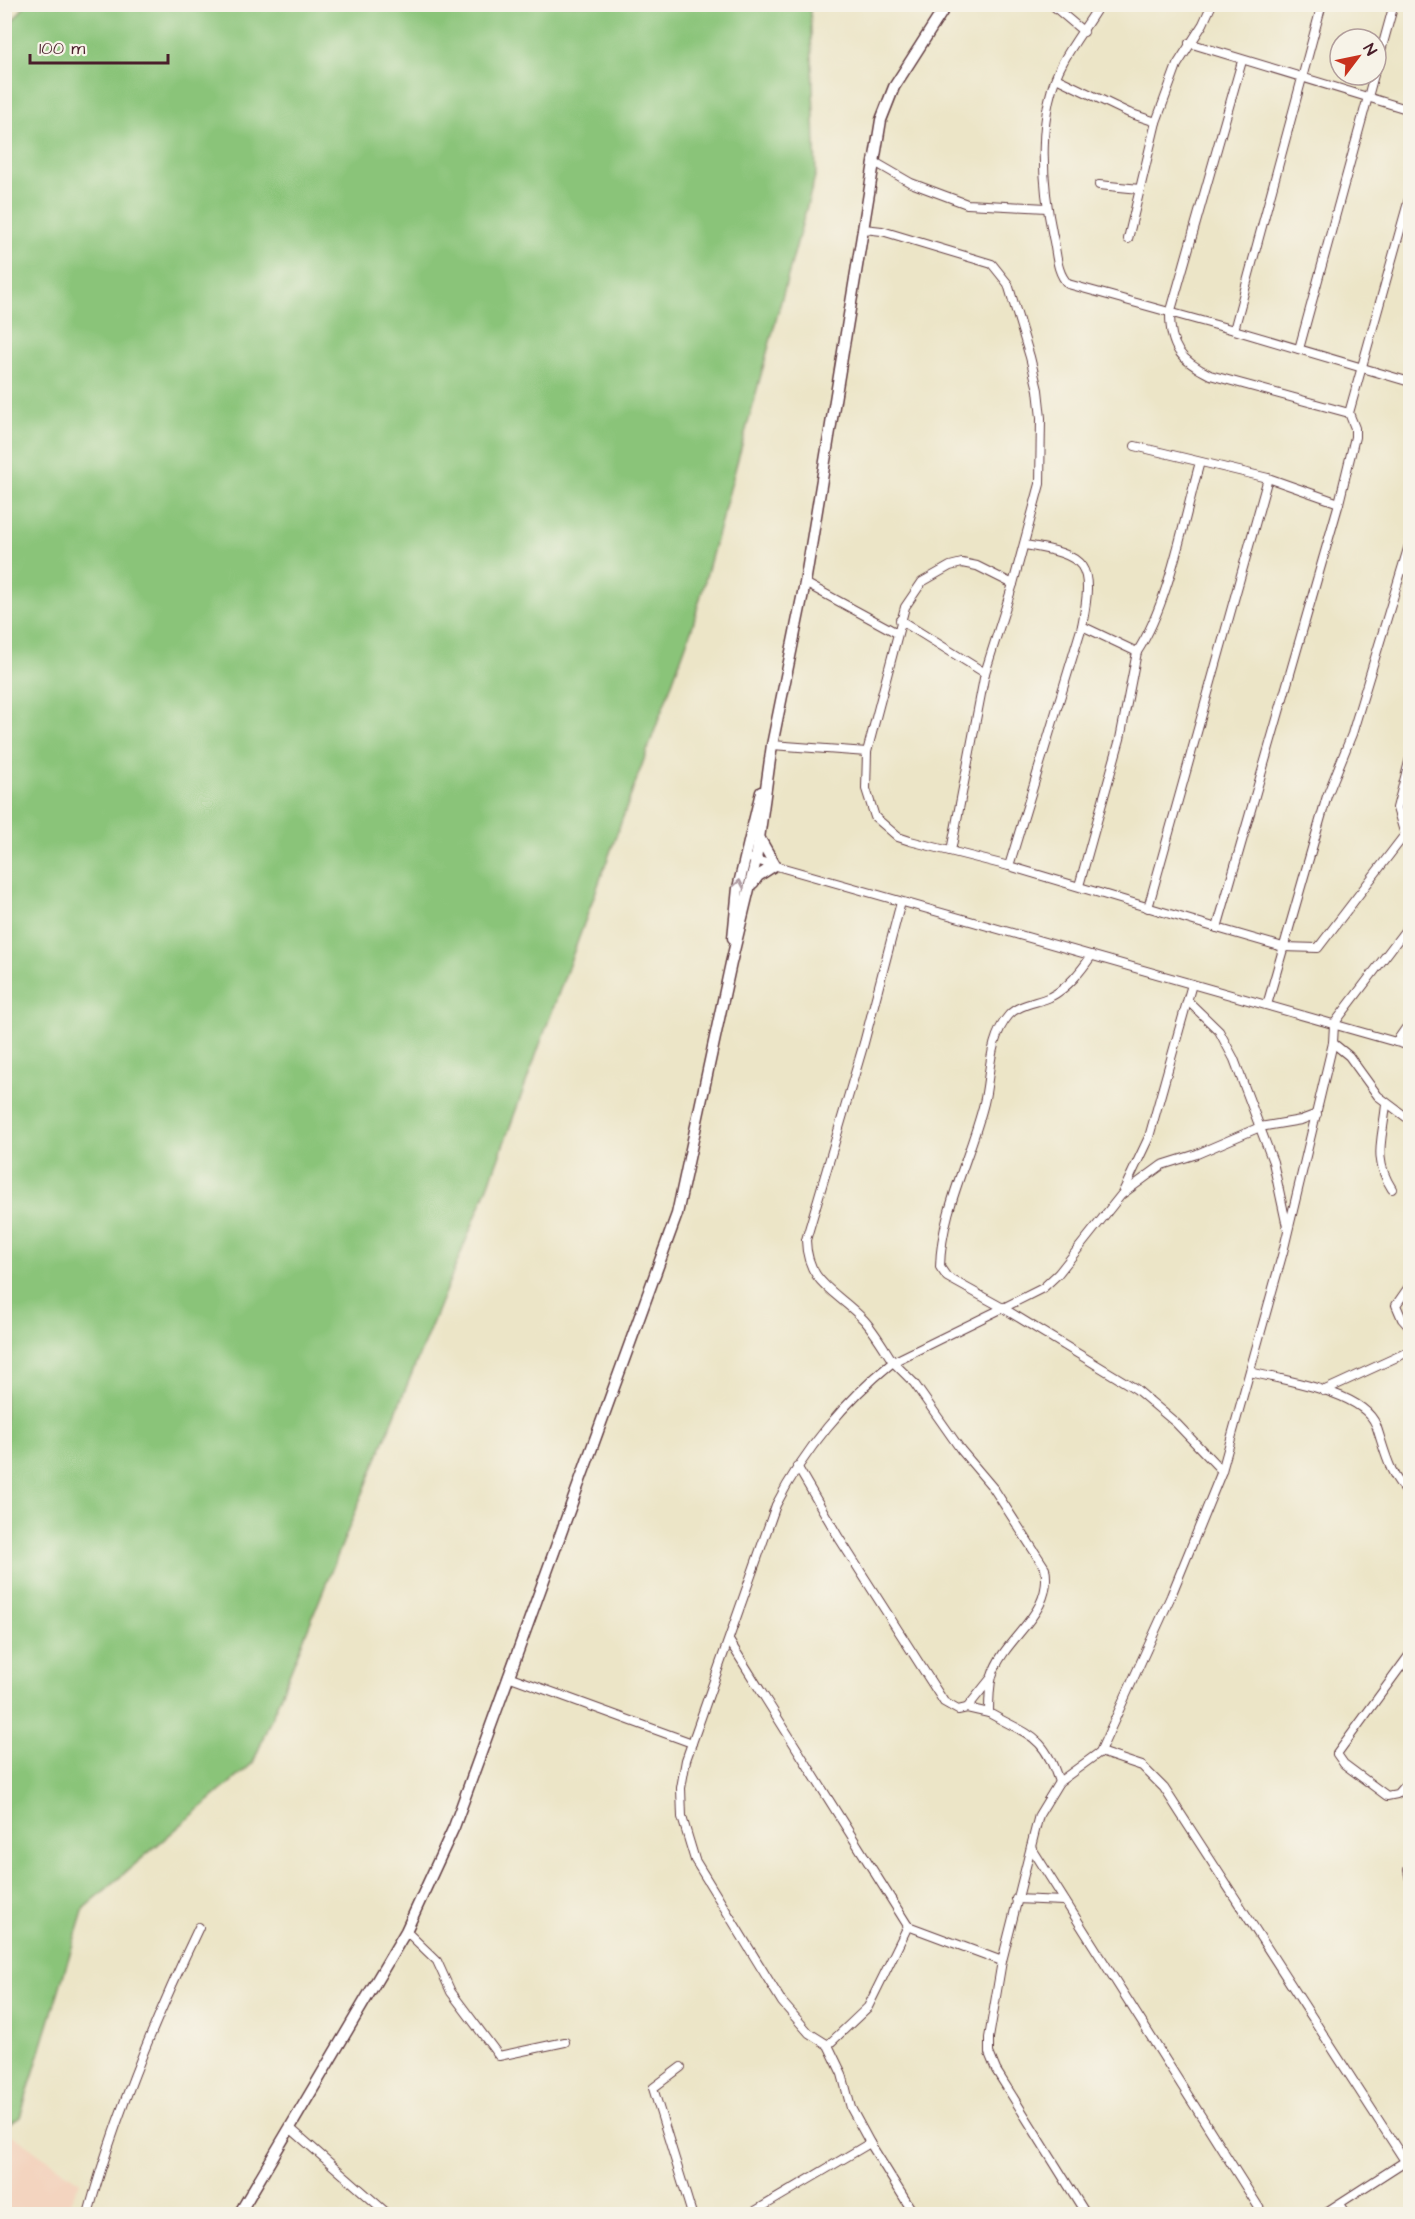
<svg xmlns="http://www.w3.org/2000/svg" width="1415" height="2219" viewBox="0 0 1415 2219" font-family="'Architects Daughter',sans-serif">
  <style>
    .built { fill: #f3d4bf }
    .green { fill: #8ac479; stroke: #6a7252; stroke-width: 1.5 }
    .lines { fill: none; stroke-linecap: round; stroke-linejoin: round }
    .minor-casing { stroke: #623d42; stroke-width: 10 }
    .tertiary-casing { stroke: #623d42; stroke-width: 13 }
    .minor { stroke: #fff; stroke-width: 8 }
    .tertiary { stroke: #fff; stroke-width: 10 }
    .oneway { stroke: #ae9aa0 }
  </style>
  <rect width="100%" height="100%" fill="#f7f3e8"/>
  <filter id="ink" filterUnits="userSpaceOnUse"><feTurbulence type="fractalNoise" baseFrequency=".0167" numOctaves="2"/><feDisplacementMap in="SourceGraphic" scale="12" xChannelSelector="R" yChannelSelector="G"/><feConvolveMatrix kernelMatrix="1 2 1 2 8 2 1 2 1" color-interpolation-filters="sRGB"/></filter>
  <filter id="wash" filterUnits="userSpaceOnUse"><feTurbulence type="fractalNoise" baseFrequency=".008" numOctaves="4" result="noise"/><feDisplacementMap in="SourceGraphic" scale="24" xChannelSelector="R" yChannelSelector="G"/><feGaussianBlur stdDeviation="1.35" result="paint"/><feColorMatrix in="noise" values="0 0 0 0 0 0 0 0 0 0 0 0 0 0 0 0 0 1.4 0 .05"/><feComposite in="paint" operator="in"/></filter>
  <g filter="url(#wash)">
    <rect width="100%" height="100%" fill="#ece5c7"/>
    <path class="built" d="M5,2130L80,2182L64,2214H5Z"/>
    <path class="green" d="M26,4L810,5L816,173L692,628L489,1184L253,1763L84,1908L20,2117L5,2127L4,32Z"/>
  </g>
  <g filter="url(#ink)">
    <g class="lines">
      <g class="minor-casing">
        <g id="minor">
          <path d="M1051,4L1084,32"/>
          <path d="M1100,4C1088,24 1074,42 1063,62C1036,111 1042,185 1053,237C1057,253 1056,272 1068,284L1234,330"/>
          <path d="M1322,4L1234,330L1410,382"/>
          <path d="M4,7L7,4"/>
          <path d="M1189,43L1410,110"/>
          <path d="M1242,61L1170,314C1170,347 1180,360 1210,375L1349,413L1410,195"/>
          <path d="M1376,69L1394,4"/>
          <path d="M1056,78L1129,113L1156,122L1177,65L1203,24L1212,4"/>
          <path d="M873,161L911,183L967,204L1047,208"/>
          <path d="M1099,185L1140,189"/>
          <path d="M864,229L882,231L992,264L1008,284L1030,357L1038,390L1041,418L1040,484L1013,584L977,566L962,563L950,566L922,582L905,607L867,752L866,789L875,817L898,837L910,841L1009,866L1217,928"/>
          <path d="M1128,239L1156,122"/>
          <path d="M1299,349L1374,75"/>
          <path d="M1349,413L1355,428V437L1339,503L1217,928L1283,947L1318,948L1410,828"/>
          <path d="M1135,446L1268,478"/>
          <path d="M1025,545C1088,555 1094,564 1082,626"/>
          <path d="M805,583L897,633"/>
          <path d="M900,620L985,673L951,851"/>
          <path d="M1137,652C1169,604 1184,518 1200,462"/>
          <path d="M985,673L1013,584"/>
          <path d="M772,745L867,752"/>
          <path d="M1405,835L1397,808L1410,758"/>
          <path d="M745,857L1410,1046"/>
          <path d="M1009,866L1082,626L1137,652L1120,739L1079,886"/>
          <path d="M901,902L864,1043L806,1240C807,1284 837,1291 864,1320C875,1332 884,1348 893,1362L1003,1308L1136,1389L1176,1423L1222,1471"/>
          <path d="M1148,908L1268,478L1339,503"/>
          <path d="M1092,955C1081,971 1068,988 1050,997C1037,1003 1019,1004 1009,1015C988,1039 991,1074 984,1103C971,1156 941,1211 940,1267L947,1277L1003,1308L1043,1288L1058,1274L1121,1195L1162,1165L1197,1154L1260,1127L1301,1120L1317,1114"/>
          <path d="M1188,1001L1219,1031L1234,1059L1273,1162L1287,1227"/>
          <path d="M1267,1005L1327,796L1352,734L1410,542"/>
          <path d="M1396,1042L1410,1022"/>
          <path d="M1333,1043L1349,1056L1378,1096L1410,1120"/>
          <path d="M1386,1104C1383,1139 1372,1158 1392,1189"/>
          <path d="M1123,1192L1149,1137L1192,984"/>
          <path d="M1410,1285L1396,1305L1402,1319L1410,1328"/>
          <path d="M1250,1372C1282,1380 1363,1391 1376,1425C1385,1451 1389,1476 1410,1495"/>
          <path d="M1323,1391L1410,1351"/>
          <path d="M797,1466L839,1538L944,1702L958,1710L967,1708L989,1713"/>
          <path d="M730,1642L908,1926L868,2007L828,2045"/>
          <path d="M1410,1654L1337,1754L1344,1764L1387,1796L1397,1794L1410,1779"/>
          <path d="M508,1676L692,1743"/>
          <path d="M967,1708L991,1678"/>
          <path d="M1100,1752L1142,1766L1164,1788L1405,2161"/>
          <path d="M1031,1847L1263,2214"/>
          <path d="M1410,1864L1408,1870L1410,1880"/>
          <path d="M1016,1899L1063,1901"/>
          <path d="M908,1926L1002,1961"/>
          <path d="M406,1931L437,1961L451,1992L499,2056L565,2042"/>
          <path d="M681,2067L653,2088L692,2214"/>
          <path d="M290,2128L388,2214"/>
          <path d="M870,2143L851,2108L842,2074L828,2045L809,2033L782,2002L695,1860L682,1817L681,1788L686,1760L776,1505C804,1450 846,1400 893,1362L914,1383L961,1450L994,1489L1045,1568C1054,1615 1004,1636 992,1676C989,1688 989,1701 989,1713C1029,1736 1044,1734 1059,1782"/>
          <path d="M1340,2204L1347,2214"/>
          <path d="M88,2214C115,2116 155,2019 199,1927"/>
          <path d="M750,2214L870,2143L914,2214"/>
          <path d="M1086,2214L996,2070L989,2053V2038L1002,1961L1039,1815L1059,1782L1100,1752L1171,1596L1222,1471L1283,1252L1333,1043L1334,1024L1410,924"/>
          <path d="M1323,2214L1410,2158"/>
        </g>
      </g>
      <g class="tertiary-casing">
        <g id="tertiary">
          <path d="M753,883L758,876L775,865L760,839"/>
          <path d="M733,938L738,888L761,792"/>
          <path d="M239,2214L406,1931L454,1827L677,1214L731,963L756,860L772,745L805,583L881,120L894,87L947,4"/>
        </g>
      </g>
      <use href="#minor" class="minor"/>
      <use href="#tertiary" class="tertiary"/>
    </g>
    <defs><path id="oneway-chevron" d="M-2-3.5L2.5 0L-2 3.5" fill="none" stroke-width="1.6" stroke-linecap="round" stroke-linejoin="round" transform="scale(1.5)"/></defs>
    <use class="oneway" href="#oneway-chevron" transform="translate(739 884) rotate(-80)"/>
  </g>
  <rect width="1415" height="2219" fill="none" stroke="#f7f3e8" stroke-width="24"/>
  <g transform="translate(1358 57) rotate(58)"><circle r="28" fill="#f7f3e8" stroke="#b29e9c" stroke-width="1.5"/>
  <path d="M0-4.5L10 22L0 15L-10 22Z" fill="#c8321e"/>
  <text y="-9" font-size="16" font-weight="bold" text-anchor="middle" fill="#4a1f2b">N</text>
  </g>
  <path d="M30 54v9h138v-9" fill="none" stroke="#4a1f2b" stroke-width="3"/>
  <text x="39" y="54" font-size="18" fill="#4a1f2b" stroke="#f7f3e8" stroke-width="4.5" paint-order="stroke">100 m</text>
</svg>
